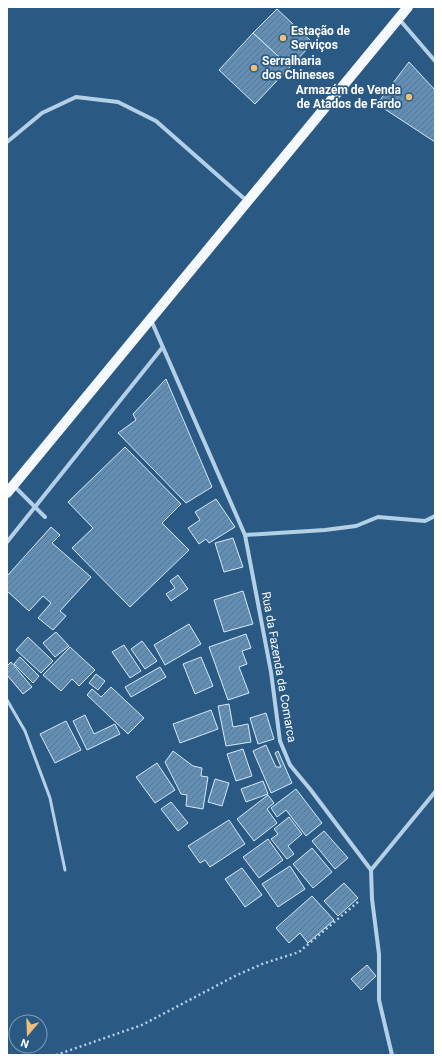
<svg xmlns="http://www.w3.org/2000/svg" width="442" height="1062" viewBox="0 0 442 1062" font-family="Roboto,sans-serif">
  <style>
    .building { fill: url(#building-hatch); stroke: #d7e8f5 }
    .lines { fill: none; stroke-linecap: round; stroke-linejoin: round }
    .path { stroke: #b4d0e7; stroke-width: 2.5; stroke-dasharray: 2 3; stroke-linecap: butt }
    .service { stroke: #b4d0e7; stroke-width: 3 }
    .minor { stroke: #b4d0e7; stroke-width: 4 }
    .primary { stroke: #f5f9fe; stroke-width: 10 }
    .poi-dot { fill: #edc17c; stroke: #2a5a84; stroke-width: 1.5 }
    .labels { text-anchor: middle; stroke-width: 3.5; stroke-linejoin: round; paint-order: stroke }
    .poi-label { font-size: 12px; font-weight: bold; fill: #fff; stroke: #2a5a84; text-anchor: start }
    .street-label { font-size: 12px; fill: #fff; stroke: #2a5a84 }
  </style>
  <defs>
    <pattern id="building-hatch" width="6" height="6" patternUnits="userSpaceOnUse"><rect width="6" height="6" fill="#628eb3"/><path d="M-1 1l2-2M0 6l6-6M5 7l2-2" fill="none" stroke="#5a778f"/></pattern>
  </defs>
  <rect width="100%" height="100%" fill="#2a5a84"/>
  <g class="building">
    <path d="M277,9L313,43L290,67L253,33Z"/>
    <path d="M253,33L290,67L255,104L219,70Z"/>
    <path d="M409,62L435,90V142L377,104Z"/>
    <path d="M166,379L212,487L186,503L118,433L136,420L133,414Z"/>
    <path d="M125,447L181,504L162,523L189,550L130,607L72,548L93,528L68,502Z"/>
    <path d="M216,499L235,527L209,543L206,539L199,544L188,528L200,520L195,512Z"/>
    <path d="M51,527L60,535L52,543L91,577L60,611L66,616L53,630L38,618L51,603L43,596L29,611L7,591V576Z"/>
    <path d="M233,538L243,567L224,572L215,543Z"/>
    <path d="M178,575L188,589L171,601L166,594L175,588L170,581Z"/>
    <path d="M243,591L253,624L224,632L214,600Z"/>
    <path d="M189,624L201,644L165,665L154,645Z"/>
    <path d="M56,632L69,646L55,657L43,643Z"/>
    <path d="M246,634L251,648L242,651L247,664L239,667L249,693L228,700L209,647Z"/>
    <path d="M28,637L53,661L41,673L16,650Z"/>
    <path d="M142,641L157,661L145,669L131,649Z"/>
    <path d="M124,645L141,671L130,678L112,652Z"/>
    <path d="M70,647L95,670L79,686L72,679L61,691L43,675Z"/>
    <path d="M20,657L39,676L33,683L14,664Z"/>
    <path d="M201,657L213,686L195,694L183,664Z"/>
    <path d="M11,662L32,687L23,694L7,675V666Z"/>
    <path d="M160,667L166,677L131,697L125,687Z"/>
    <path d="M96,674L105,681L98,690L89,683Z"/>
    <path d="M111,687L144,718L128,734L87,695L92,689L101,697Z"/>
    <path d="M229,704L233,727L248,724L251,742L226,746L218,706Z"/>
    <path d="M211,710L218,729L180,743L173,724Z"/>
    <path d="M266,713L274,739L258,744L250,718Z"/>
    <path d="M85,715L94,734L115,724L120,734L87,750L73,721Z"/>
    <path d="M66,721L81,750L55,763L40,734Z"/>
    <path d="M266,745L276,767H281L275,753L278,751L292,783L271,793L253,751Z"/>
    <path d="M243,749L252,776L236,781L227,754Z"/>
    <path d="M173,751L193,766L202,768L201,776L208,777L203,809L186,806L187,795L181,794L165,762Z"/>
    <path d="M157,763L175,790L155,803L136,777Z"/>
    <path d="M215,779L229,783L222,806L208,802Z"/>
    <path d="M263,781L268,794L246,802L241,789Z"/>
    <path d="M296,789L322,823L306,836L286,810L277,817L271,808Z"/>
    <path d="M268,795L274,803L267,809L277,823L254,841L237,819Z"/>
    <path d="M171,802L188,823L178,831L161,809Z"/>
    <path d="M289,817L302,834L288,846L294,854L287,859L271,839L278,834L274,829Z"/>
    <path d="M229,820L245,844L210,867L205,860L200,863L188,846Z"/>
    <path d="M324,831L348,858L335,869L312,841Z"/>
    <path d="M268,839L283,860L259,878L243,857Z"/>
    <path d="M312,848L332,872L313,888L293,864Z"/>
    <path d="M290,866L305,889L278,907L262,884Z"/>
    <path d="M242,868L262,895L245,907L225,879Z"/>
    <path d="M344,883L358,898L338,916L324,901Z"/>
    <path d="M312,896L334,920L308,943L300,933L289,943L276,928Z"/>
    <path d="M367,965L376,976L361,990L351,979Z"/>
  </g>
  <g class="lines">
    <path class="path" d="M56,1055L142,1025L235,976L262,964L299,952L359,901"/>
    <path class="service" d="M7,700L25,731L50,798L65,870"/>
    <g class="minor">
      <path d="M399,19L435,61"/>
      <path d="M7,142L42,113L76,97L118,102L156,121L248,202"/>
      <path d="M151,320L245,535L271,672L280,741L290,765L310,789L371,870L372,899L379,954V1000L392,1055"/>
      <path d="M14,486L45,517"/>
      <path d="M245,535L325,530L356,526L378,517L425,521L435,516"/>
      <path d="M7,542L162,348"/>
      <path d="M371,870L435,792"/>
    </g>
    <path class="primary" d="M7,493L408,7"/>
  </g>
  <g class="poi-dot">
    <circle cx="283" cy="38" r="4"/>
    <circle cx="254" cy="68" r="4"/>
    <circle cx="409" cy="97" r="4"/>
  </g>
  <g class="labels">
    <g class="poi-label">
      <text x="291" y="35">Estação de<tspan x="291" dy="14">Serviços</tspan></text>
      <text x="262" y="65">Serralharia<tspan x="262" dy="14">dos Chineses</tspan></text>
      <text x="401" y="94" text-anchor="end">Armazém de Venda<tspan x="401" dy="14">de Atados de Fardo</tspan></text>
    </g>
    <g class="street-label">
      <text transform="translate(279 667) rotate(80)" y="4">Rua da Fazenda da Comarca</text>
    </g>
  </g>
  <rect width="442" height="1062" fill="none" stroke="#ffffff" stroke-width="16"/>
  <g transform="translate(28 1034) rotate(199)"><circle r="19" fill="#2a5a84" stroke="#7f9cb5"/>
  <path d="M0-3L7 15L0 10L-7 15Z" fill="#edc17c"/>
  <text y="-6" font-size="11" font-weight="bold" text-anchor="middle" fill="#ffffff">N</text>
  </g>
</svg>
